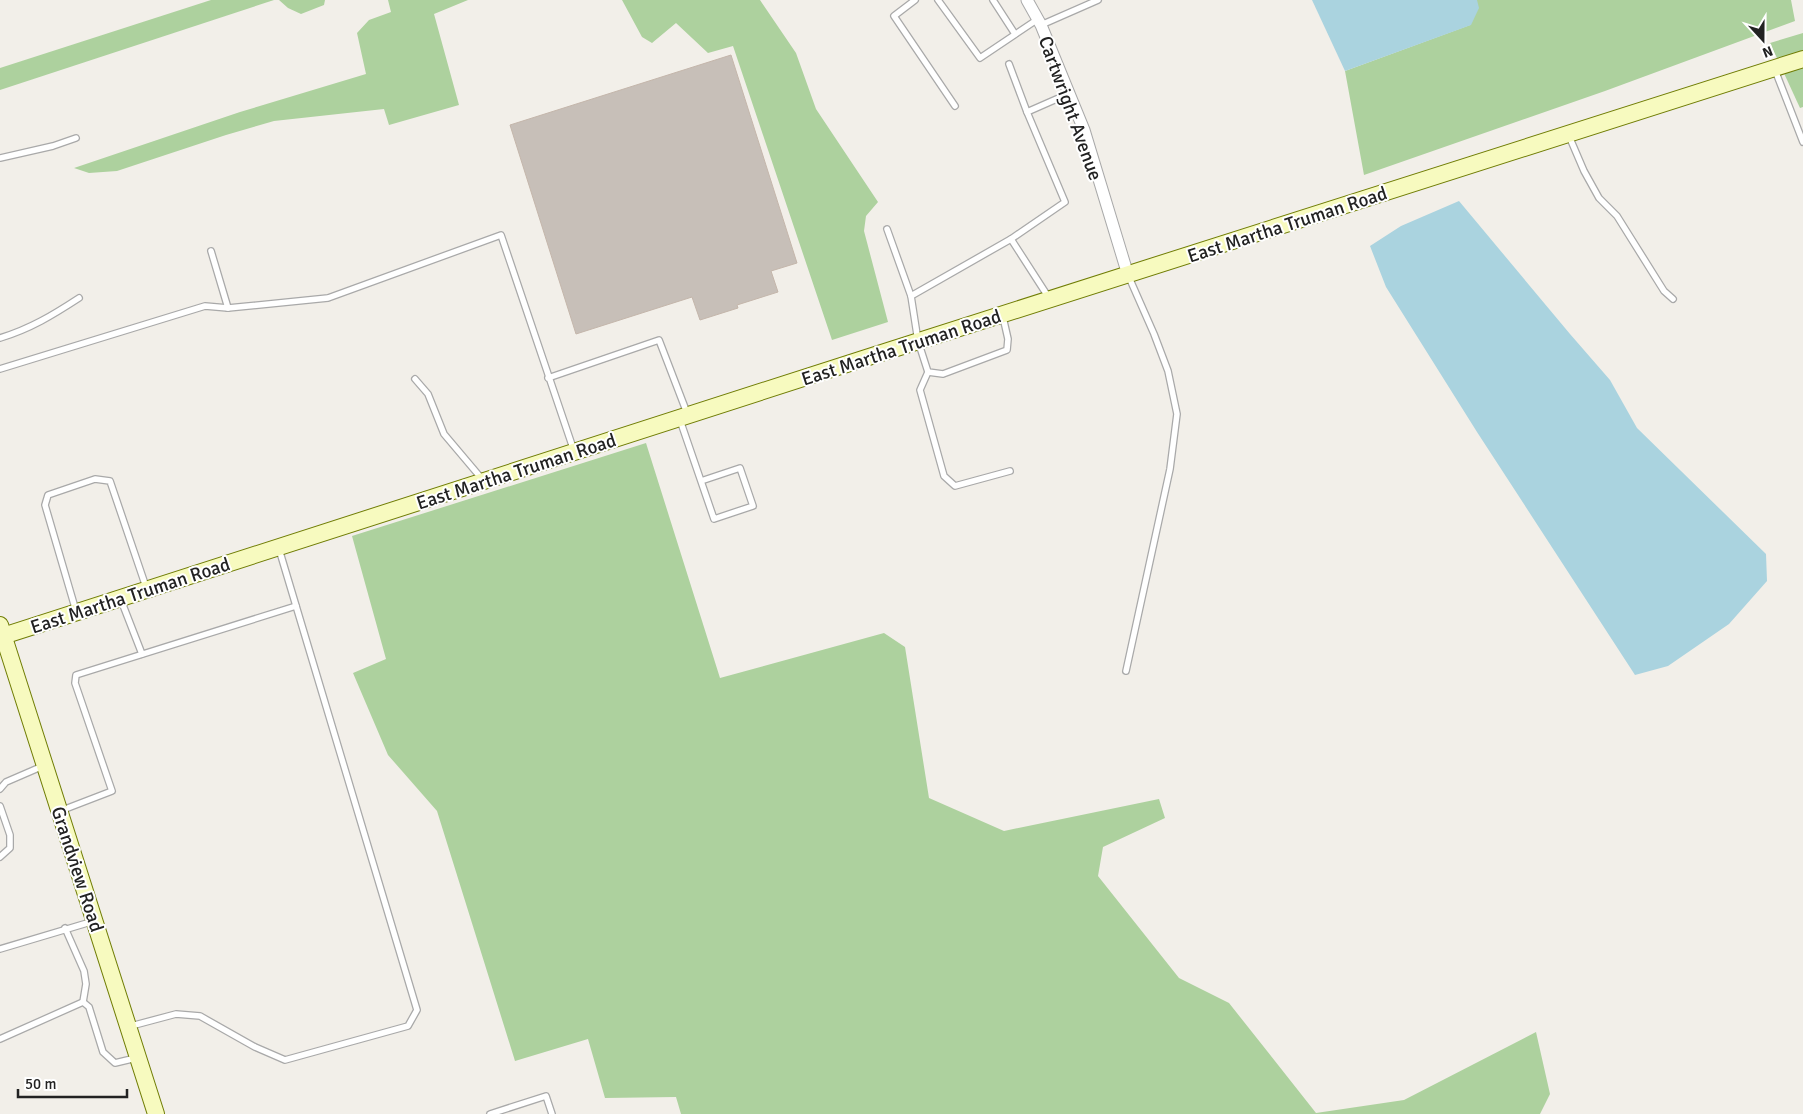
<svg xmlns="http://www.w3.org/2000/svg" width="1803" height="1114" viewBox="0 0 1803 1114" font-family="Signika,sans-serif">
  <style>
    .forest { fill: #add19e }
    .water { fill: #aad3df }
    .building { fill: #c7bfb8; stroke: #c4b6ab }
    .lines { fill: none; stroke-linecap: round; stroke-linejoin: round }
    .lane-casing { stroke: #a9a9a9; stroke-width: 8 }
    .street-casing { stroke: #a9a9a9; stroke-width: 13 }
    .secondary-casing { stroke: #707d05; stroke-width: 18 }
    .lane { stroke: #fff; stroke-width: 5.5 }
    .street { stroke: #fff; stroke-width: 11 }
    .secondary { stroke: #f7fabf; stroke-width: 16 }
    .labels { text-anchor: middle; stroke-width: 4; stroke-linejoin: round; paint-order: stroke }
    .street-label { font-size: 19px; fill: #222; stroke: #fff }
  </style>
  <rect width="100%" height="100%" fill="#f2efe9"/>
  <g class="forest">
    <path d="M211,0H274L0,90V68Z"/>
    <path d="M279,0H325L324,5L301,14L288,8Z"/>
    <path d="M388,0H468L434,14L459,105L389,125L384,109L274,121L226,135L117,171L89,173L74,168L240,112L366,74L357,33L369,20L391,12Z"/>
    <path d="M622,0H760L796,53L816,109L878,202L866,216L864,231L888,322L832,340L733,46L708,53L676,23L652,43L642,37Z"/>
    <path d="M1477,0H1791L1795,21L1605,91L1364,175L1345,71L1470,25Z"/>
    <path d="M1803,33V107L1800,108L1770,43Z"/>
    <path d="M646,443L720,678L884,633L905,647L929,798L1004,831L1159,799L1165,818L1103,847L1098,876L1179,978L1229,1003L1316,1113L1404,1100L1536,1032L1550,1094L1540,1114H681L676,1097L605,1098L588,1039L515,1061L437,811L388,755L353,673L386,659L352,536Z"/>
  </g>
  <g class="water">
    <path d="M1312,0H1477L1479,8L1471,25L1345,71Z"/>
    <path d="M1459,201L1570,334L1610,380L1637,428L1766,554L1767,581L1729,624L1668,666L1635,675L1477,432L1386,287L1370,246L1401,226Z"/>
  </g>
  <path class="building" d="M731,55L797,263L771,271L778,292L737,305L738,308L700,320L692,297L576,334L510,125Z"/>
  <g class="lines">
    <g class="lane-casing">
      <g id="lane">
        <path d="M915,0L894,16L955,106"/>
        <path d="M938,0L980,58L1038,19"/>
        <path d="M993,0L1015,34"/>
        <path d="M1041,25L1098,0"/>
        <path d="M1009,64L1027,112"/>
        <path d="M1775,70L1803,142"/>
        <path d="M1569,136L1584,171L1599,198L1617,216L1664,291L1673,299"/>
        <path d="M0,158L53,146L76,138"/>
        <path d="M887,229L911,296"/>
        <path d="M211,251L228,308"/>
        <path d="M1049,298L1011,239L1065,202L1027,112L1068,94"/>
        <path d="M1003,317L1008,339L1007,350L943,374L928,372L918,341L911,296L1011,239"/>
        <path d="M0,338C30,329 53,315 79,298"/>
        <path d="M0,369L205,306L228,308L328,298L501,235L574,451"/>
        <path d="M928,372L920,390L944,476L955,486L1010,471"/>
        <path d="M548,378L659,340L687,413"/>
        <path d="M415,379L428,394L444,434L482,479"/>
        <path d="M680,420L714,519L753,506L740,468L701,481"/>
        <path d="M121,600L142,654"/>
        <path d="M76,611L45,505L48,495L95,479L110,481L146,587"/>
        <path d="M1126,671L1170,469L1177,414L1168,371L1154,334L1128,275"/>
        <path d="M0,789L6,782L43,766"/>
        <path d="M0,806L10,835V848L0,857"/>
        <path d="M60,811L112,791L75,683L76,675L296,606"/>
        <path d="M65,928L84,971L86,984L83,1002"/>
        <path d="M0,949L94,921"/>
        <path d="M131,1026L176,1014L200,1016L255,1047L285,1060L408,1026L417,1010L279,549"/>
        <path d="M0,1039L83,1002L89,1007L103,1052L115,1063L136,1058"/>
        <path d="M490,1114L546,1096L552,1114"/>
      </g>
    </g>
    <g class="street-casing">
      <path id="street" d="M1027,0L1041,25L1084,130L1128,275"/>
    </g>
    <g class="secondary-casing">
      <g id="secondary">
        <path d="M0,625L156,1114"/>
        <path d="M0,637L875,355L1803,59"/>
      </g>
    </g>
    <use href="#lane" class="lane"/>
    <use href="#street" class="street"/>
    <use href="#secondary" class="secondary"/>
  </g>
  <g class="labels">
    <g class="street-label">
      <text transform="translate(1071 108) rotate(70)" y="7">Cartwright Avenue</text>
      <text transform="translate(1287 224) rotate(-18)" y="7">East Martha Truman Road</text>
      <text transform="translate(901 347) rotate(-18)" y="7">East Martha Truman Road</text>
      <text transform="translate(516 471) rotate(-18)" y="7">East Martha Truman Road</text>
      <text transform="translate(130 595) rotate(-18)" y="7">East Martha Truman Road</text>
      <text transform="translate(78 869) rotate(72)" y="7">Grandview Road</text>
    </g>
  </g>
  <g transform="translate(1763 40) rotate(159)" stroke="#ffffff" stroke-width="4" paint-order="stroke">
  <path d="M0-4L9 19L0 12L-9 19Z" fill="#222222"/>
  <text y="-8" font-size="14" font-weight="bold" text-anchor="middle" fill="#222222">N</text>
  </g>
  <path d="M18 1089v8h109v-8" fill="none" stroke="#222222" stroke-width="2.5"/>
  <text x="25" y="1089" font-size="15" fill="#222222" stroke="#ffffff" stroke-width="4" paint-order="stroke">50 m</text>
</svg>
